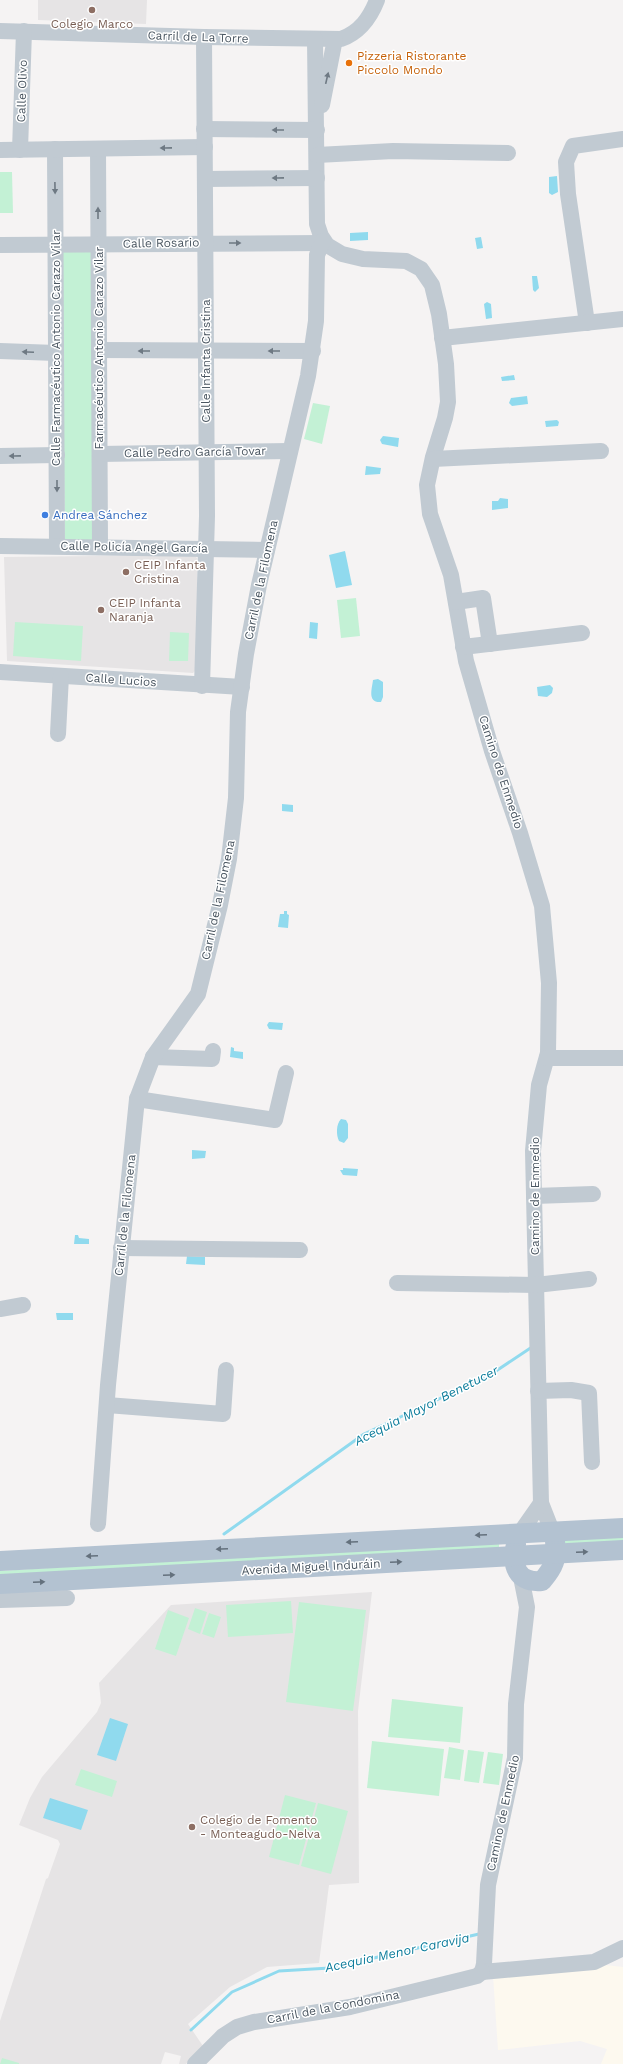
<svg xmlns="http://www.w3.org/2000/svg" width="623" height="2064" viewBox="0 0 623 2064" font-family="'Work Sans',sans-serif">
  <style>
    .commercial { fill: #fdf9ef }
    .education { fill: #e6e4e5 }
    .green { fill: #c3f1d5 }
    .water { fill: #90daee }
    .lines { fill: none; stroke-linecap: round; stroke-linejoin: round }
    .stream { stroke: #90daee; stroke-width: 3 }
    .minor { stroke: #c1cad2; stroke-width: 16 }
    .major { stroke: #b3c2d1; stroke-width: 20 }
    .oneway { fill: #6e7983 }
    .oneway2 { fill: #64717d }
    .education-dot { fill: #8d6e63; stroke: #fff; stroke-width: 1.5 }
    .food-dot { fill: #e8710a; stroke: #fff; stroke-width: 1.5 }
    .shop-dot { fill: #3f7fe0; stroke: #fff; stroke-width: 1.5 }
    .labels { text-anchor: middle; stroke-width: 3; stroke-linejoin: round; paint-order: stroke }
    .education-label { font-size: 12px; fill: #785e54; stroke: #fff; text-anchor: start }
    .street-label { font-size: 12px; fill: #4a5661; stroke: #fff }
    .food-label { font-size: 12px; fill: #c56008; stroke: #fff; text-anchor: start }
    .shop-label { font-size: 12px; fill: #366cbe; stroke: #fff; text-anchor: start }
    .water-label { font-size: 13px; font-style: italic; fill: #0c7c9b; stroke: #fff }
  </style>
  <rect width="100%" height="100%" fill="#f5f3f3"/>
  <path class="commercial" d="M605,1965L623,1967V2064H601L607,2049L580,2041L498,2050L493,1975Z"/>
  <g class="education">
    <path d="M38,0H147L146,24L38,20Z"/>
    <path d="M193,555L197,558V669L193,673L7,661L4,557Z"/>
    <path d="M372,1592L358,1711L359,1883L329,1885L319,1963L267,1967L230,1987L188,2024L203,2046L186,2064H179L181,2056L165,2052L161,2064H0V2021L46,1879L48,1878L60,1844L58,1840L19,1825L30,1798L42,1777L97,1712L101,1703L99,1683L171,1605Z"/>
  </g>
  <g class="green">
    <path d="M0,172H12L13,213H0Z"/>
    <path d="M61,250H92L95,542L65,541Z"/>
    <path d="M313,403L330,406L322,444L304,439Z"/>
    <path d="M356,598L360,636L341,638L337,600Z"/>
    <path d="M15,622L83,626L81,661L13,656Z"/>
    <path d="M170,632L189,633L188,661H169Z"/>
    <path d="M623,1536V1543L562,1546V1538Z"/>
    <path d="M499,1544V1548L0,1575V1571L159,1561Z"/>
    <path d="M291,1601L293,1633L228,1637L226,1605Z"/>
    <path d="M299,1602L366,1610L353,1711L286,1702Z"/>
    <path d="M195,1608L207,1612L200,1634L188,1629Z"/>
    <path d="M168,1610L189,1618L176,1656L155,1649Z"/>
    <path d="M209,1613L221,1617L214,1638L202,1634Z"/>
    <path d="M392,1699L463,1707L460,1743L388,1737Z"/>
    <path d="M372,1741L444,1749L439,1796L367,1788Z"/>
    <path d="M449,1747L464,1750L460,1780L444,1778Z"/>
    <path d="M468,1750L484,1752L479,1783L464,1781Z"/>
    <path d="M488,1752L503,1754L499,1785L483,1783Z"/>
    <path d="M81,1769L117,1781L112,1797L75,1785Z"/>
    <path d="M285,1795L316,1803L299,1865L269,1857Z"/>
    <path d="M318,1803L348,1811L331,1874L301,1866Z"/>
    <path d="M2,2058L19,2063V2064H0Z"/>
  </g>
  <g class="water">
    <path d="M557,176L558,192L552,195L549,193V177Z"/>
    <path d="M368,232V240L350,241V233Z"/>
    <path d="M481,237L483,248L477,249L475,238Z"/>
    <path d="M532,276H537L539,288L535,292L533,290Z"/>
    <path d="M487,302L491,304L492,318L486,319L484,304Z"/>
    <path d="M514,375L515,380L502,381L501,377Z"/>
    <path d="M527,396L528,404L512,406L509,403L511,398Z"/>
    <path d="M557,420L559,422L558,426L546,427L545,421Z"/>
    <path d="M383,436L399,438L398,447L382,444L380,440Z"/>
    <path d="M366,466L381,468L380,474L365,475Z"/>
    <path d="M500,498L508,499V508L492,510V501H498Z"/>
    <path d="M345,551L352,585L336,588L329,555Z"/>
    <path d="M310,622L318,623L317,639L309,638Z"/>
    <path d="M378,679L383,682V697L381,702C367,703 372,689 373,680Z"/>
    <path d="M550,685L553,688L552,693L547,697L538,696L537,687Z"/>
    <path d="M282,804L293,805V812L282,811Z"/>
    <path d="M284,911H287V914L289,915L288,928L278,927L280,914H284Z"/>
    <path d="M269,1022L283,1023L282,1030L269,1029L267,1025Z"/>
    <path d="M231,1047L234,1048V1051L243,1052V1059L230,1057Z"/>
    <path d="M341,1119L346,1120L348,1124V1138L344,1143L339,1141C336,1135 336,1124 341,1119Z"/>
    <path d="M192,1150L206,1151L205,1158L192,1159Z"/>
    <path d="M343,1168L358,1169L357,1176L343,1175L340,1170H343Z"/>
    <path d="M75,1235H78L79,1238L89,1239V1244H74Z"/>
    <path d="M187,1256L205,1257V1265L186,1264Z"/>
    <path d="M56,1313H73V1320H57Z"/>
    <path d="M110,1718L128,1724L116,1761L97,1755Z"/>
    <path d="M50,1798L88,1810L81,1830L43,1818Z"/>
  </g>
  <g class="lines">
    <g class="stream">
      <path d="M224,1534L364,1434L490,1375L532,1347"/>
      <path d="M191,2030L232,1992L279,1971L330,1968L479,1934"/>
    </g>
    <g class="minor">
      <path d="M0,31L204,37L341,39C360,32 370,18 377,0"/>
      <path d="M315,39L317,224L321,236L327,245L342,254L363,259L406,261L421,269L432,285L439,314L446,364L448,402L445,418L433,457L427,485L430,514L451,575L466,661L492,751L520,833L542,906L549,983L548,1053L539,1085L533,1151L541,1503L552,1531"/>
      <path d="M322,105L335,39"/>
      <path d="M204,129L317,130"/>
      <path d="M55,149L57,546"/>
      <path d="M98,149L100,546"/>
      <path d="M0,150L205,147"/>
      <path d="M20,150L24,31"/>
      <path d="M317,155L393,151L508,153"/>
      <path d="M205,179L317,178"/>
      <path d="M0,245L322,243"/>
      <path d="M587,323L568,194L566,162L573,146L623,139"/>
      <path d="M442,338L623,319"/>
      <path d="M99,350L313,351"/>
      <path d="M0,351L56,353"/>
      <path d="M100,454L290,451"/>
      <path d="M0,456L57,455"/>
      <path d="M433,459L601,451"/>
      <path d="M0,546L267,550"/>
      <path d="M456,602L483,598L490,644"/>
      <path d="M463,647L582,633"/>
      <path d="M0,672L242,687"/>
      <path d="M202,686L207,516L204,37"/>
      <path d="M58,734L61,676"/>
      <path d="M153,1057L212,1059L213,1051"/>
      <path d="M547,1058H623"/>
      <path d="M137,1099L275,1120L286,1073"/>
      <path d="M534,1196L593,1194"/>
      <path d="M121,1248L300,1250"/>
      <path d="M397,1283L536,1285L589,1279"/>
      <path d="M0,1309L23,1305"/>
      <path d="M538,1391L571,1390L589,1393L592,1462"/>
      <path d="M107,1405L223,1414L226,1370"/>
      <path d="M98,1524L108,1385L137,1099L153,1057L198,994L220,905L229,859L236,798L238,712L246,654L259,585L308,376L316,321L317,255L323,241"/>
      <path d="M520,1533L541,1503"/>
      <path d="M0,1600L67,1598"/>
      <path d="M482,1972L484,1964L488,1885L515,1758L516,1704L527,1607L521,1577"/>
      <path d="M482,1972L594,1962L623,1948"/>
      <path d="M195,2064L223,2036L237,2027L254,2022L350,2007L461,1980L477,1976L482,1972"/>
    </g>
    <g class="major">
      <path d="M516,1544C511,1566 517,1583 542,1581C554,1567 557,1560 555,1541"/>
      <path d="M0,1561L623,1528"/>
      <path d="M0,1584L623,1550"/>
    </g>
  </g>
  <defs><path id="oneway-solid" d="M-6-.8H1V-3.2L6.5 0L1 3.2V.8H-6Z"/></defs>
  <g class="oneway">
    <use href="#oneway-solid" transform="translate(327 78) rotate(-77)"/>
    <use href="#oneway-solid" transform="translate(278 130) rotate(-180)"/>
    <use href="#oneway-solid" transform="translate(166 148) rotate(179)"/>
    <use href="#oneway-solid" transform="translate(278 178) rotate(179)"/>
    <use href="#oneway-solid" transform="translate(55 188) rotate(89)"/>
    <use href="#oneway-solid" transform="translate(98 213) rotate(-90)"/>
    <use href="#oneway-solid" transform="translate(235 243)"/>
    <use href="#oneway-solid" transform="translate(144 351) rotate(-180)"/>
    <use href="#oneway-solid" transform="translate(274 351) rotate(-180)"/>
    <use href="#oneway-solid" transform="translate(28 352) rotate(-178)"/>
    <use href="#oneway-solid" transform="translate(15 456) rotate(179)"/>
    <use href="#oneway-solid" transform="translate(57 486) rotate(90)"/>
  </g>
  <g class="oneway2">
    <use href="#oneway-solid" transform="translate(481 1535) rotate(177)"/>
    <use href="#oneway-solid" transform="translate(352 1542) rotate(177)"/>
    <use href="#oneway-solid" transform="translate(222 1549) rotate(177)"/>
    <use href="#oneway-solid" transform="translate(582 1552) rotate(-3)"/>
    <use href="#oneway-solid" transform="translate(92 1556) rotate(177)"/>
    <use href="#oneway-solid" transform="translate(396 1562) rotate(-3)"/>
    <use href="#oneway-solid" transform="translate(169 1575) rotate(-3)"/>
    <use href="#oneway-solid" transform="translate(39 1582) rotate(-3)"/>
  </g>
  <g class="education-dot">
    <circle cx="92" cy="10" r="4"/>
    <circle cx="126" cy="572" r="4"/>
    <circle cx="101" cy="610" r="4"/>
    <circle cx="192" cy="1827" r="4"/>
  </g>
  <circle class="food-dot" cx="349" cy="63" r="4"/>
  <circle class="shop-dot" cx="45" cy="515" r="4"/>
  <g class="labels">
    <g class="education-label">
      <text x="92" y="28" text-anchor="middle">Colegio Marco</text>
      <text x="134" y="569">CEIP Infanta<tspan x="134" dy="14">Cristina</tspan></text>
      <text x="109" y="607">CEIP Infanta<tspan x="109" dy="14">Naranja</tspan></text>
      <text x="200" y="1824">Colegio de Fomento<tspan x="200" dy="14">- Monteagudo-Nelva</tspan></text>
    </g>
    <g class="street-label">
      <text transform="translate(198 37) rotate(2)" y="4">Carril de La Torre</text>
      <text transform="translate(22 91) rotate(-88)" y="4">Calle Olivo</text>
      <text transform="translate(161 243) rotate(-1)" y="4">Calle Rosario</text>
      <text transform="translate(56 348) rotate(-90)" y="4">Calle Farmacéutico Antonio Carazo Vilar</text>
      <text transform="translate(99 348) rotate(-90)" y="4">Farmacéutico Antonio Carazo Vilar</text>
      <text transform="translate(206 361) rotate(-90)" y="4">Calle Infanta Cristina</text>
      <text transform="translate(195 452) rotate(-1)" y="4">Calle Pedro García Tovar</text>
      <text transform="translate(134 547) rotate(1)" y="4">Calle Policía Angel García</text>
      <text transform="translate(261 580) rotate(-78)" y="4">Carril de la Filomena</text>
      <text transform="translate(121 680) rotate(4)" y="4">Calle Lucios</text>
      <text transform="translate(501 772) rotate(72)" y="4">Camino de Enmedio</text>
      <text transform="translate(218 900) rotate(-78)" y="4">Carril de la Filomena</text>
      <text transform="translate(535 1196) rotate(-90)" y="4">Camino de Enmedio</text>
      <text transform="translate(125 1215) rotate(-84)" y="4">Carril de la Filomena</text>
      <text transform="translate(311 1567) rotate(-3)" y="4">Avenida Miguel Induráin</text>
      <text transform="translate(503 1813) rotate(-78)" y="4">Camino de Enmedio</text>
      <text transform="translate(333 2007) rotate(-11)" y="4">Carril de la Condomina</text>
    </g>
    <g class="food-label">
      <text x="357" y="60">Pizzeria Ristorante<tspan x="357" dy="14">Piccolo Mondo</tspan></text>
    </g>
    <g class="shop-label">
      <text x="53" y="519">Andrea Sánchez</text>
    </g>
    <g class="water-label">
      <text transform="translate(426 1405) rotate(-27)" y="5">Acequia Mayor Benetucer</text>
      <text transform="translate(397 1952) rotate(-12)" y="5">Acequia Menor Caravija</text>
    </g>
  </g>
</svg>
